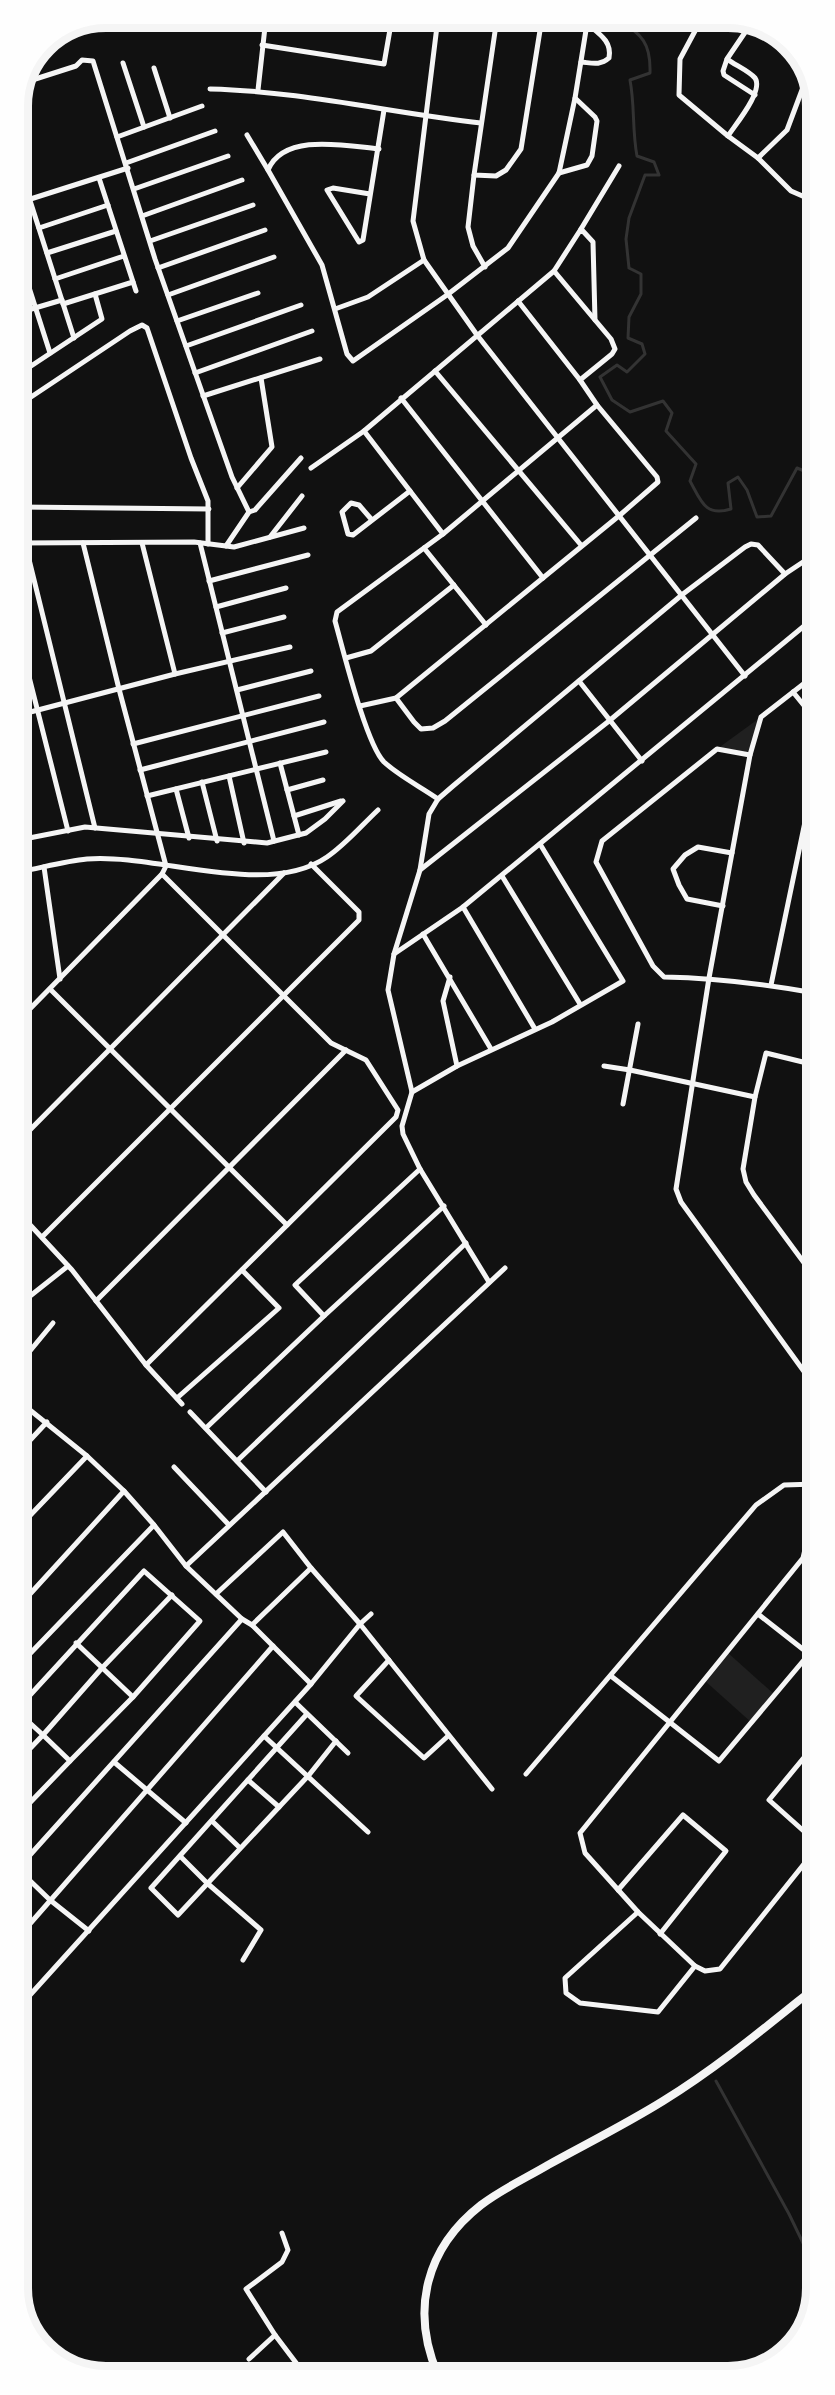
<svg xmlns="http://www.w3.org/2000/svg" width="835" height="2395" viewBox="0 0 835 2395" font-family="Rubik,sans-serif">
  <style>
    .green { fill: #202020 }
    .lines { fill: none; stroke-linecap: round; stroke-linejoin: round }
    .stream { stroke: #333; stroke-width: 3 }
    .minor { stroke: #f5f5f5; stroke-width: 5 }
    .secondary { stroke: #f5f5f5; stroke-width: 8 }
    .rim { fill: none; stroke: #f5f5f5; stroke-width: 8 }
  </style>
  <rect width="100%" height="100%" fill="#111"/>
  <g class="green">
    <path d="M761,717L750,755L717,749Z"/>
    <path d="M727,1652L775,1695L752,1723L704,1680Z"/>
  </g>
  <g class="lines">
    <g class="stream">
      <path d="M617,18C641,35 651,41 650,73L630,80C635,106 632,130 637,156L654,162L659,175H645L629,218L626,239L629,268L641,274V294L629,317L628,338L642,344L645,354L627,372L617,365L600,377L612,400L630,412L663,401L672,413L666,431L696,464L690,481C701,501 705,517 731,509L728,483L738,477L747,490L757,517L771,516L797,468L814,475"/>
      <path d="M716,2081L789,2214L817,2272"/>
    </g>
    <g class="minor">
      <path d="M438,18L413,221L424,260L477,335L745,676"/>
      <path d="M497,18L474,175L496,176L506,170L521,149L542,18"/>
      <path d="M702,18L680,59L679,95L728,136L758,158L791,191L814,201"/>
      <path d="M766,31L792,48"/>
      <path d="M262,45L384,64L392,18"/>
      <path d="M727,59L723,71L724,75L755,95"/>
      <path d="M581,62C592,63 600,66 609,58C613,38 593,31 581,18"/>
      <path d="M123,63L144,127"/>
      <path d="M154,68L170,118"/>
      <path d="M210,89C301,91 391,113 481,123"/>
      <path d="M258,90L266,18"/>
      <path d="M247,135L268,170"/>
      <path d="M728,136C735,125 764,91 755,78C749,71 735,65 727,59L750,25"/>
      <path d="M117,137L202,106"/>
      <path d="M379,149C347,146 284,132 268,170L322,265L347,354L353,361L447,295L508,248L559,173L575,98L587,24"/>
      <path d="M758,158L787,130L808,74"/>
      <path d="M18,163L74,338"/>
      <path d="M126,163L215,131"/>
      <path d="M559,173L587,165L592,156L597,121L595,117L575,98"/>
      <path d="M474,175L468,227L473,246L485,267"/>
      <path d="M99,178L136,291"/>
      <path d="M134,189L228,156"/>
      <path d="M370,194L333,188L327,190L359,242L363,240L384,110"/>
      <path d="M18,203L128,168"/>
      <path d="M142,216L242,180"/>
      <path d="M39,228L108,205"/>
      <path d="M581,229L619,166"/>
      <path d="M150,241L253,205"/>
      <path d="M18,253L50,353"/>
      <path d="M47,253L116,231"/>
      <path d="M158,268L265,230"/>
      <path d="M554,271L595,320"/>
      <path d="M55,279L124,256"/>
      <path d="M168,295L274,257"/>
      <path d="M518,301L580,380"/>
      <path d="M63,304L133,282"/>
      <path d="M335,309L368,297L424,260"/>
      <path d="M18,313L62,300"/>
      <path d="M177,321L258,293"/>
      <path d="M18,341L28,368"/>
      <path d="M186,346L301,305"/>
      <path d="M435,371L581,545"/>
      <path d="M195,373L312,331"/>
      <path d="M19,374L102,319L95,294"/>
      <path d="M203,396L320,359"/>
      <path d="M401,398L543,578"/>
      <path d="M19,405L130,331L142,325L147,328L191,458L208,501V544"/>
      <path d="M311,468L364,431"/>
      <path d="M237,488L272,447L261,378"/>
      <path d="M809,505L815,516"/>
      <path d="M19,507L209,509"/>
      <path d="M249,512L255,510L301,458"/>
      <path d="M372,520L359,505L351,503L342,512L348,534L353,535L410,491"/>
      <path d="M270,537L302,496"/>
      <path d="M19,543L194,542L226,546L249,512L232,477L155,259L93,61L82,60L76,66L26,82"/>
      <path d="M25,543L95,828"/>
      <path d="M142,543L175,674"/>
      <path d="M200,543L274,841"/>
      <path d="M226,546L234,547L304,528"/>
      <path d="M424,548L486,625"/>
      <path d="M209,581L308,555"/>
      <path d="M216,607L286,588"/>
      <path d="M222,633L284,617"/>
      <path d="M19,637L68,831"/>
      <path d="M346,658L371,651L454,585"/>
      <path d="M815,675L761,717L750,755L709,978L676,1189L681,1202L816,1388"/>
      <path d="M579,681L642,761"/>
      <path d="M237,690L311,671"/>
      <path d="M793,692L815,719"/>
      <path d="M396,698L414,722L421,729L433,728L445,721L696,518"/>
      <path d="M360,706L396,698L620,515L658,482L657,477L597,405L580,380L612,354L615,349L611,339L595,320L593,242L581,229L554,271L364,431L443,534"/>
      <path d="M19,715L175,674L290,647"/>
      <path d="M133,744L319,696"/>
      <path d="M750,755L717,749L602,841L596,862L653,966L664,977C715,978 765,984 815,993"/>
      <path d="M280,763L299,835"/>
      <path d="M140,770L324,722"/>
      <path d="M229,776L244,843"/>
      <path d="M202,782L217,841"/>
      <path d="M176,789L189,838"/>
      <path d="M287,790L323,780"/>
      <path d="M147,796L326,752"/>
      <path d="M438,799C421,787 399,776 384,762C366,744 343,649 335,621L337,612L443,534L597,405"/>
      <path d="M294,816L341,801"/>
      <path d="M19,840L85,827L267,843L306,833L325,819L343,801"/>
      <path d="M44,867L60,979"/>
      <path d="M420,870L609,721L785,574L815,554"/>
      <path d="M19,872C41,868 65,861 87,859C156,853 266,899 327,857C345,845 361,826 378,810"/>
      <path d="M502,876L580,1004"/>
      <path d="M723,906L687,899L679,885L673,869L685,855L698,847L732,853"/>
      <path d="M463,907L535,1029"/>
      <path d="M423,934L491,1049"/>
      <path d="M394,954L463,907L815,617"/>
      <path d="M450,977L443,1001L457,1066"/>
      <path d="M771,985L815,774"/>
      <path d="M50,989L287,1225"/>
      <path d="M19,1020L162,874L166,866L119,689L83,543"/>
      <path d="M815,1065L766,1053L755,1097L743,1169L746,1182L754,1195L816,1279"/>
      <path d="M604,1066L630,1070L755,1097"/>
      <path d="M412,1092L457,1066L552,1022L623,981L540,844"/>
      <path d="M623,1104L638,1024"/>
      <path d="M815,1104C809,1130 804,1144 815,1169"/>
      <path d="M20,1140L284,873"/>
      <path d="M20,1214L72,1270L146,1365L182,1404"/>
      <path d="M42,1237L359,920V912L311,864"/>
      <path d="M489,1282L420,1169L403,1134L402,1126L412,1092L388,990L394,954L420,870L429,814L438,799L453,786L683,594L745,547L751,544L758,545L785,574"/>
      <path d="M96,1301L346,1050"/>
      <path d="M20,1304L68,1266"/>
      <path d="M324,1316L295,1285L420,1169"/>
      <path d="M20,1363L53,1323"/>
      <path d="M146,1365L396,1117L398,1110L366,1060L331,1043L162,874"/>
      <path d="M177,1398L279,1308L242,1270"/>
      <path d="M20,1402L87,1456L124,1491L154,1525L186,1566L242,1619L252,1625L311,1684"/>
      <path d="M190,1412L266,1492"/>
      <path d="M206,1428L324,1316L444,1206"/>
      <path d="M20,1451L47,1422"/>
      <path d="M237,1461L466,1243"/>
      <path d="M174,1467L229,1525"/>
      <path d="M816,1502L803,1558L580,1833L585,1853L638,1912L695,1966L705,1971L720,1969L816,1849"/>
      <path d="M20,1526L87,1456"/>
      <path d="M186,1566L505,1268"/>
      <path d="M216,1594L283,1532L311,1568L360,1624L492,1789"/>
      <path d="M20,1605L124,1491"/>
      <path d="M252,1625L311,1568"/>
      <path d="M76,1643L133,1697"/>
      <path d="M389,1660L356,1696L424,1758L448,1736"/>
      <path d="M20,1664L154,1525"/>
      <path d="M611,1676L719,1761L809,1654L758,1614"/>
      <path d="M20,1677L25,1682"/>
      <path d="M295,1702L348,1753"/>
      <path d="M20,1706L144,1571L200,1621L133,1697L70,1761"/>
      <path d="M20,1714L43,1735L20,1759"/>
      <path d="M307,1714L151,1888L178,1915L309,1775L336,1741"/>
      <path d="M264,1736L368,1832"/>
      <path d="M816,1743L769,1800L816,1842"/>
      <path d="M114,1762L186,1823"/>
      <path d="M526,1774L756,1505L784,1485L816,1484"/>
      <path d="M248,1780L279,1807"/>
      <path d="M20,1813L70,1761L43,1735L102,1668L172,1595"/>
      <path d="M212,1821L240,1848"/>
      <path d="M180,1856L207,1883L261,1930L243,1960"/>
      <path d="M21,1865L242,1619"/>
      <path d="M21,1872L50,1900L89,1931"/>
      <path d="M618,1890L683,1815L726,1851L660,1934"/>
      <path d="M638,1912L565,1978L566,1993L580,2003L658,2012L695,1966"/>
      <path d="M21,1934L273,1646"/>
      <path d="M21,2005L311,1684L360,1624L371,1614"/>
      <path d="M282,2233L288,2250L282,2262L246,2289L275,2335L306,2376"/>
      <path d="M249,2359L275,2335"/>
    </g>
    <path class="secondary" d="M438,2375C410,2310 426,2248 481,2205C502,2189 526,2178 548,2165C586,2144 626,2124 663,2101C718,2067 767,2026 817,1986"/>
  </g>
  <path d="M0 0H835V2395H0ZM106 28H728A78 78 0 0 1 806 106V2288A78 78 0 0 1 728 2366H106A78 78 0 0 1 28 2288V106A78 78 0 0 1 106 28Z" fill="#fefefe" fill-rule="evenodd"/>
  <path class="rim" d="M106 28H728A78 78 0 0 1 806 106V2288A78 78 0 0 1 728 2366H106A78 78 0 0 1 28 2288V106A78 78 0 0 1 106 28Z"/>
</svg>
